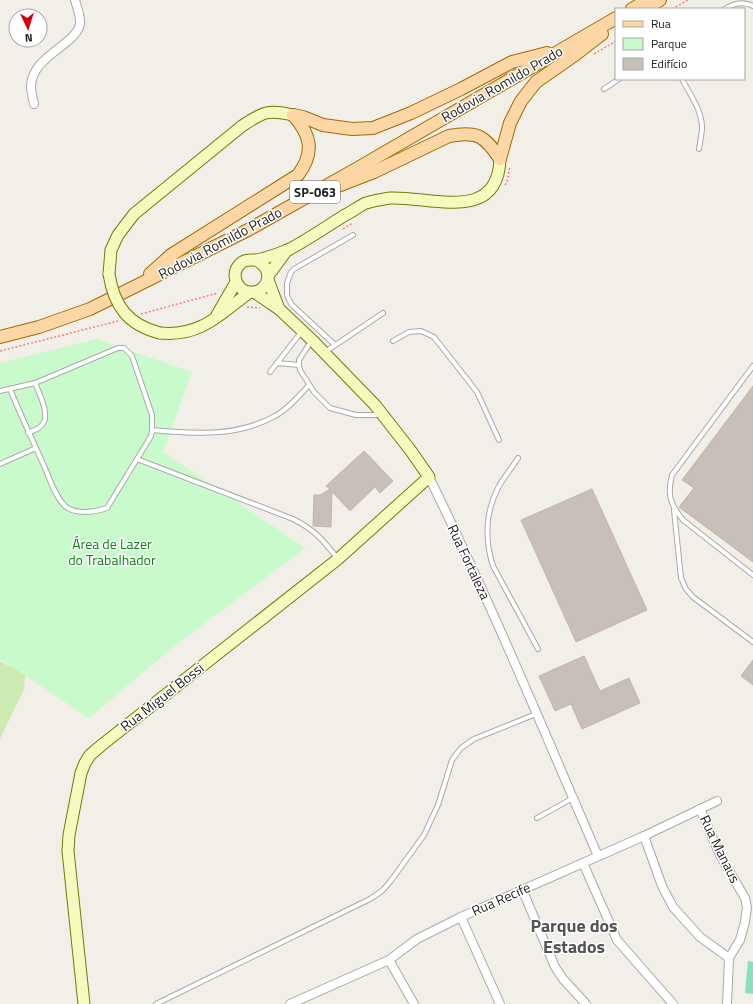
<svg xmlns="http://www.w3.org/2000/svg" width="753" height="1004" viewBox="0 0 753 1004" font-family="'Titillium Web',sans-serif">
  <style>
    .grass { fill: #cdebb0 }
    .park { fill: #c8facc }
    .pitch { fill: #88e0be }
    .building { fill: #c7bfb8; stroke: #c4b6ab }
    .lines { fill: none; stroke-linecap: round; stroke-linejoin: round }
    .lane-casing { stroke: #a9a9a9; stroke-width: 6 }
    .street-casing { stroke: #a9a9a9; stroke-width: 10 }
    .secondary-casing { stroke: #707d05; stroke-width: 13 }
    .primary-casing { stroke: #a06b00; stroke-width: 14 }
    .path { stroke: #fa8072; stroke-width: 1.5; stroke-dasharray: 2 2; stroke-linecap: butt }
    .lane { stroke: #fff; stroke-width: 4 }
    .street { stroke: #fff; stroke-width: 8 }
    .secondary { stroke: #f7fabf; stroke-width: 11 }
    .primary { stroke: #fcd6a4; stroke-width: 12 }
    .secondary-bridge-casing { stroke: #707d05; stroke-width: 13; stroke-linecap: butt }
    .secondary-bridge { stroke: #f7fabf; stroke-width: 11 }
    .labels { text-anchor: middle; stroke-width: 3; stroke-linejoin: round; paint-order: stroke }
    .shield { fill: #fff; stroke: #646464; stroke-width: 1 }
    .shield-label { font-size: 13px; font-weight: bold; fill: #222 }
    .street-label { font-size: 14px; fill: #222; stroke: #fff }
    .park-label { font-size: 14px; fill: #0c8416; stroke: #fff }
    .district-label { font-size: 18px; font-weight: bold; fill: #555; stroke: #fff }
  </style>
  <rect width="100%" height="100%" fill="#f2efe9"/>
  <path class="grass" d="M13,653L27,657L24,689L0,739V661L11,667Z"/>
  <path class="park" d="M97,339L192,372L163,452L305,548L182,640L89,718L0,659V363Z"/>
  <path class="pitch" d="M748,961L753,962V994L745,993Z"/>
  <g class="building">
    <path d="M753,386V562L679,507L694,488L682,480Z"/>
    <path d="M364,451L393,481L380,493L375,487L350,511L332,492L331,527L313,526L314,495H320L330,489L326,486Z"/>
    <path d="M592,489L647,610L576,642L521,520Z"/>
    <path d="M584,656L600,691L629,678L640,703L582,729L571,704L555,711L539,676Z"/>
    <path d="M753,660V685L741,676Z"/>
  </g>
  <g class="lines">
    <g class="lane-casing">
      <g id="lane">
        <path d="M725,9C734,3 743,1 753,6"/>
        <path d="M682,79C690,95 703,111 702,130C701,136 700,143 699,149"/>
        <path d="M604,89L619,79"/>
        <path d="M312,340L299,360V365L300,370L314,392L330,408L356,415H380"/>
        <path d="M393,341L409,332L421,331L434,337L477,392L499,440"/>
        <path d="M335,345L292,305L289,300L287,295V283L291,272L294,269L353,235"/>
        <path d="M325,352L383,313"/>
        <path d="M277,363L299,365"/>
        <path d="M753,366L672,475C667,495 670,504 683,520L753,575"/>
        <path d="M270,372L302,331"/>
        <path d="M0,391L35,383L118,348H124L132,356L152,415V430L151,436L145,446L107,508C95,512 75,515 65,506C55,496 50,480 45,468C33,441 21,416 10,389"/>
        <path d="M152,430C193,434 238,437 275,416C288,409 299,396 309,385"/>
        <path d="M28,433C32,431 39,429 42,425C51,416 39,393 35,383"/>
        <path d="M518,458C512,468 503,478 498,488C485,513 485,541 493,566L538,649"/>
        <path d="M137,459L293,519C315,530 323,540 338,559"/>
        <path d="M0,464L36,448"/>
        <path d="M674,510L681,578L686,589L693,597L753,642"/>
        <path d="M537,818L573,798"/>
        <path d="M156,1004L370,899L382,891L390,882L424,835L438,805L452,760L461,748L474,739L536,714"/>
      </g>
    </g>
    <g class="street-casing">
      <g id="street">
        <path d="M34,104C33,99 31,92 31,86C32,56 76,45 80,24C81,17 77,7 75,0"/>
        <path d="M429,477C490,601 543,729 598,856"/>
        <path d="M700,809L720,855L745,898L747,907L745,922L740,940L729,958L727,1004"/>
        <path d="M644,836L662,886L673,907L700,937L729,958"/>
        <path d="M583,863L617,940L673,1004"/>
        <path d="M522,889L555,967L563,979L586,1004"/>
        <path d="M461,917L500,1004"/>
        <path d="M389,960L414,1004"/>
        <path d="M290,1004L389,960L417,939L461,917L644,836L717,801"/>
      </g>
    </g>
    <g class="secondary-casing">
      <g id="secondary">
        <path d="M256,260C280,272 263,299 245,291C235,286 232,273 239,265C244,259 249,260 256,260C264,259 280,253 288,250C307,240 326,227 345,215C352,212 359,206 366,203C373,201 383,199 390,198C430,196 498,224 500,159"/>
        <path d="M109,274L111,250L118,235L134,214L242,126C263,112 268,109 293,115"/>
        <path d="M268,276L287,250"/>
        <path d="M268,280L279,309"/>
        <path d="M217,315L236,282"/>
        <path d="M160,333C201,337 220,314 250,292"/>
        <path d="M84,1004L68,851L69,835L81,773L85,763L90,755L103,744L338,559L429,477L411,451L375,405L312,340L279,309L254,292"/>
      </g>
    </g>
    <g class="primary-casing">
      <g id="primary">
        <path d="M632,9L648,0"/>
        <path d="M644,9L660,0"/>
        <path d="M293,115L303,117L323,125L352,129L373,128L411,113L461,89L512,62L547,53"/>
        <path d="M500,159L510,123L521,101L536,82L576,54L602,34"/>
        <path d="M338,186L374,172L449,136C477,131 484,135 500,159"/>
        <path d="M150,274L171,255L298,175C315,152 311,135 293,115"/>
        <path d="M0,337L39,327L90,309L248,230L358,168L616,18"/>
      </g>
    </g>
    <g class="path">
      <path d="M672,9L688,0"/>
      <path d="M594,54L616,41"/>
      <path d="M505,185L507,182L510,166"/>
      <path d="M343,229L353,223"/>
      <path d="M247,307L260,308"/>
      <path d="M141,314L218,293"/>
      <path d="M0,351L118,321"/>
    </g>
    <use href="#lane" class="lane"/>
    <use href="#street" class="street"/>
    <use href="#secondary" class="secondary"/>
    <use href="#primary" class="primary"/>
    <g class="secondary-bridge-casing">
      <path id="secondary-bridge" d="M109,274C114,306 128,325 160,333"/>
    </g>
    <use href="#secondary-bridge" class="secondary-bridge"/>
  </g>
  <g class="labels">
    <rect class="shield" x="290" y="181" width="50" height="22" rx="3"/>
    <g class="shield-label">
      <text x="315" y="197">SP-063</text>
    </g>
    <g class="street-label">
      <text transform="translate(502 84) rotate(-30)" y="5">Rodovia Romildo Prado</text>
      <text transform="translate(220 243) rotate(-28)" y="5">Rodovia Romildo Prado</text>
      <text transform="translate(469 562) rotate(65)" y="5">Rua Fortaleza</text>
      <text transform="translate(162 697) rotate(-38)" y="5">Rua Miguel Bossi</text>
      <text transform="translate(720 849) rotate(64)" y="5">Rua Manaus</text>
      <text transform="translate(501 899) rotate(-24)" y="5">Rua Recife</text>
    </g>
    <g class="park-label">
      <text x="112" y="549">Área de Lazer<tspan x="112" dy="16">do Trabalhador</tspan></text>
    </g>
    <g class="district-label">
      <text x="574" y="932">Parque dos<tspan x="574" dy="21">Estados</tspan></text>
    </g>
  </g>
  <rect x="615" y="8" width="130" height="72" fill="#ffffff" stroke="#a7a7a7"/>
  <rect x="623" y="21" width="20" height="6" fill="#fcd6a4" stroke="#a7a7a7"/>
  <text x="651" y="28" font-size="12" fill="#222222">Rua</text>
  <rect x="623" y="38" width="20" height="12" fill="#c8facc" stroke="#a7a7a7"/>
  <text x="651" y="48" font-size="12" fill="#222222">Parque</text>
  <rect x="623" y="58" width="20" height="12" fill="#c7bfb8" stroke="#a7a7a7"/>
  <text x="651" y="68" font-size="12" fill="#222222">Edifício</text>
  <g transform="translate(28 28) rotate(176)"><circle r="19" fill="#ffffff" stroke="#a7a7a7"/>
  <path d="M0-3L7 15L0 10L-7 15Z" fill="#d40000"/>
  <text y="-6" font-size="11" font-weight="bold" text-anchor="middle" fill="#222222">N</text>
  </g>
</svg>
